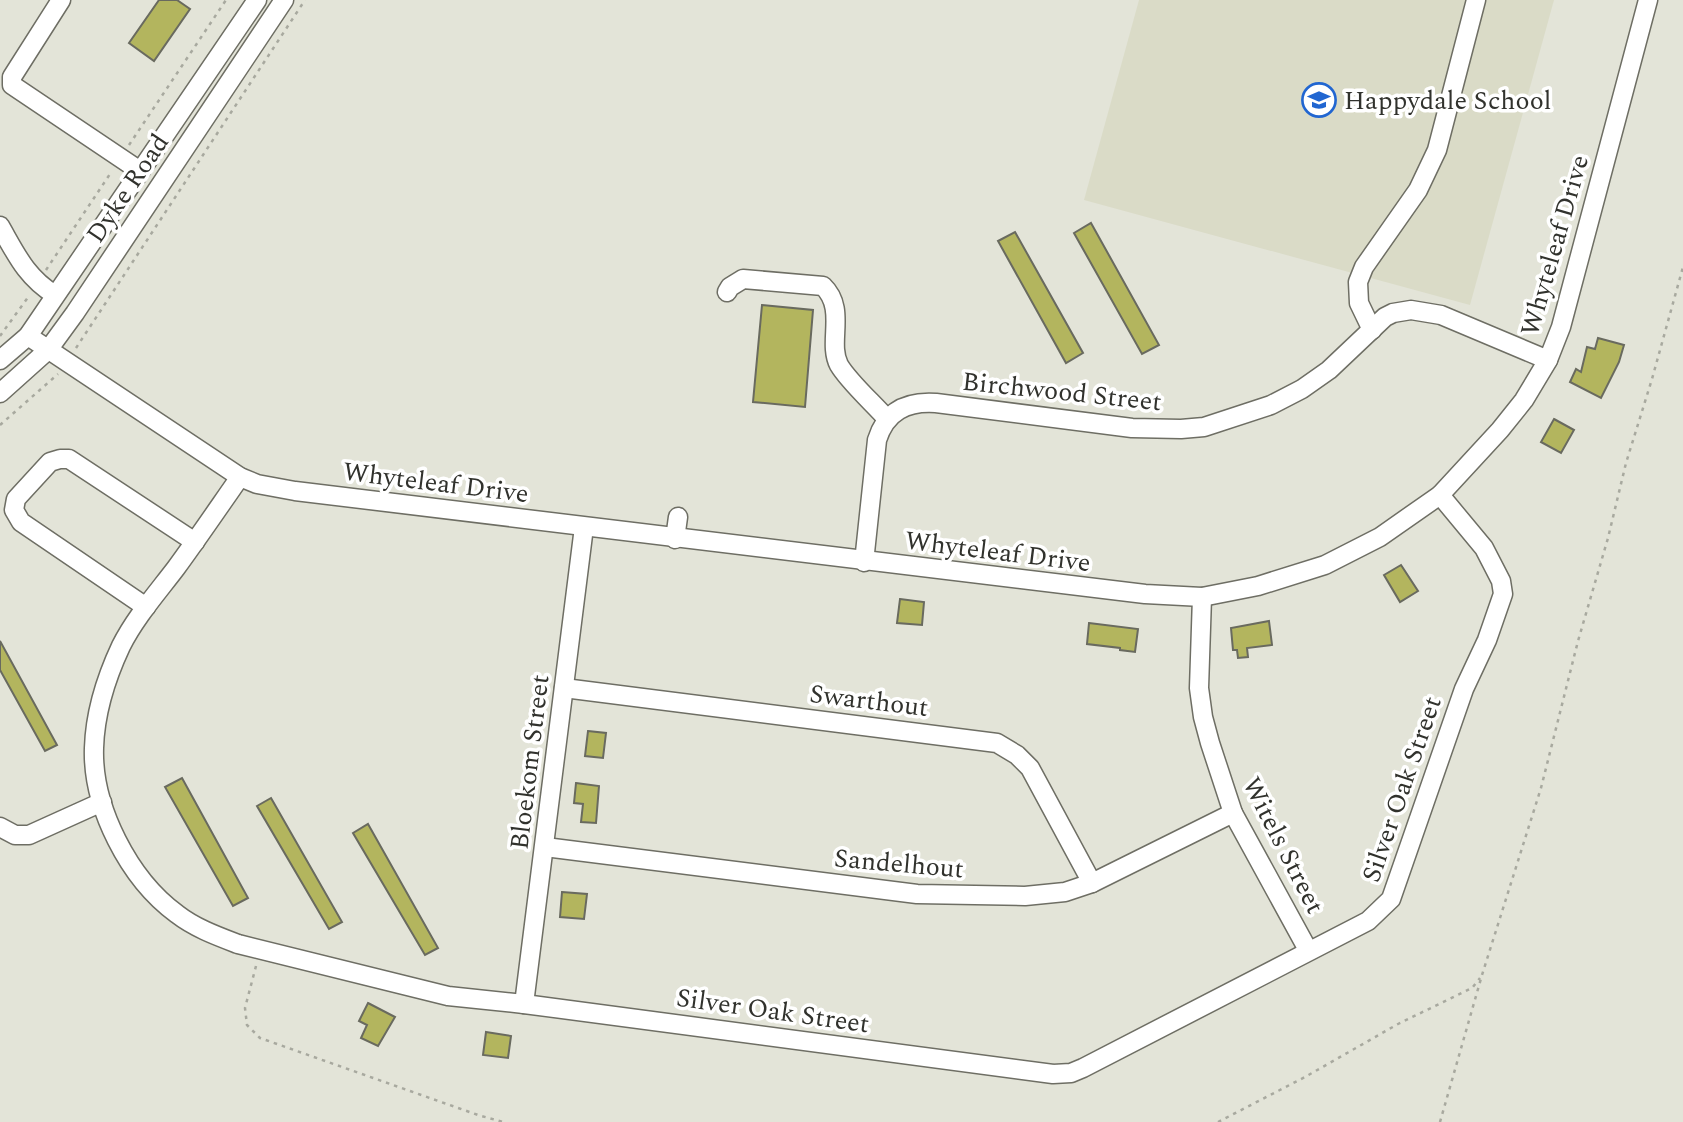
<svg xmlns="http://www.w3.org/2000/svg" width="1683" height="1122" viewBox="0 0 1683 1122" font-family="Spectral,serif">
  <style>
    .built { fill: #dadbc7 }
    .building { fill: #b3b55e; stroke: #696a5f; stroke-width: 2 }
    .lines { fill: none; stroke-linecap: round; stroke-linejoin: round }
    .minor-casing { stroke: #6e6e64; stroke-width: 21 }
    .path { stroke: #a8a99f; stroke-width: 2.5; stroke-dasharray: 3.5 5; stroke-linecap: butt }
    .minor { stroke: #fff; stroke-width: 18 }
    .labels { text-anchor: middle; stroke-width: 7; stroke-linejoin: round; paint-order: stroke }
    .poi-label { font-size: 26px; fill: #31322d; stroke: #fff; text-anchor: start }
    .street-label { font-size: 26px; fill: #31322d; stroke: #fff }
  </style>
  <rect width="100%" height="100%" fill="#e3e4d8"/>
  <path class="built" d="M1139,0H1554L1470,305L1084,200Z"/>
  <g class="building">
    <path d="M159,0H177L190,9L154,61L129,43Z"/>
    <path d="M1091,223L1159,345L1142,354L1074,233Z"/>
    <path d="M1015,232L1083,353L1066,363L998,241Z"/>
    <path d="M762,305L813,310L805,407L753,402Z"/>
    <path d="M1598,338L1624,345L1619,362L1601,398L1570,382L1576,369L1581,372L1587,347L1595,349Z"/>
    <path d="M1554,419L1574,430L1561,453L1541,442Z"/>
    <path d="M1401,565L1418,591L1400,602L1384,575Z"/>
    <path d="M900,599L924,602L922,625L897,623Z"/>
    <path d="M1269,621L1272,645L1247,648L1248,657L1238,658L1237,650H1233L1231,628Z"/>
    <path d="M1089,623L1138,629L1135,652L1120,650V648L1087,644Z"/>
    <path d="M0,641L57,745L45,751L0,670Z"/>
    <path d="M588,731L606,733L603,758L585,756Z"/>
    <path d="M182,778L248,898L233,906L165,787Z"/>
    <path d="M576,783L599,786L596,823L581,822L583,804L574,803Z"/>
    <path d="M271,798L342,922L329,929L257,806Z"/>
    <path d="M368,824L438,948L425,955L353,833Z"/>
    <path d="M562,892L587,894L584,919L560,917Z"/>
    <path d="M368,1003L395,1017L378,1046L361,1038L367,1025L359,1021Z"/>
    <path d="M486,1032L511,1036L508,1058L483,1055Z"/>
  </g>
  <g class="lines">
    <g class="minor-casing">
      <g id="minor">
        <path d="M61,0L12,77V85L140,171"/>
        <path d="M0,226C16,254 26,277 55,295"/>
        <path d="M727,292L730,287L743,279L823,286C847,309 827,342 839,365C849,382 874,404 887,419"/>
        <path d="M1372,330L1359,303L1358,282L1364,267L1418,190L1437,150L1476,0"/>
        <path d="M28,336L240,477L257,484L295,491L1145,594L1202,597L1258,586L1325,565L1380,537L1440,495L1500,430L1524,400L1548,360L1561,327L1648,0"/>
        <path d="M0,360L28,336L257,0"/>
        <path d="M0,393L48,350L75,313L284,0"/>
        <path d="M240,477C219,507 198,538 176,568C157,593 135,618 121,646C106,678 95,713 94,748C92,807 129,879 177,914C195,928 217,936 238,944L448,996L524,1004L1053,1074L1071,1073L1083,1068L1368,921L1391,899L1464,689L1487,640L1503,594L1501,581L1484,548L1440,495"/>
        <path d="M675,539L678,517"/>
        <path d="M864,562L877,440C886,411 907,401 936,403L1132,428L1181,429L1204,427L1271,405L1302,389L1329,370L1385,317L1393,313L1411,310L1441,315L1548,360"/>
        <path d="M1202,597L1199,688L1203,717L1210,743L1233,813L1308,950"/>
        <path d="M146,607L21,522L14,510L16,499L50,462L60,459H69L195,542"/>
        <path d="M564,688L997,743L1017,755L1030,768L1092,883"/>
        <path d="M0,827L15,835H29L102,802"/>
        <path d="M545,847L917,894L1025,896L1065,892L1092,883L1233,813"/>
        <path d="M524,1004L584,527"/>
      </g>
    </g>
    <g class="path">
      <path d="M129,145L226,0"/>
      <path d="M46,270L112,171"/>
      <path d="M0,336L29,296"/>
      <path d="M76,348L305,0"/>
      <path d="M0,425L58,374"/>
      <path d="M256,966L245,1008L247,1025L260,1038L478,1115L503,1122"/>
      <path d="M1218,1122L1305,1077L1398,1024L1472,988L1480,978"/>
      <path d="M1440,1122L1482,975L1541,788L1578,641L1608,538L1626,463L1652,379L1683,267"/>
    </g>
    <use href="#minor" class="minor"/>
  </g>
  <defs>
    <g id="school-ring" transform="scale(1.75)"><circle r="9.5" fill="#fff" stroke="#2166d1" stroke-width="1.5"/><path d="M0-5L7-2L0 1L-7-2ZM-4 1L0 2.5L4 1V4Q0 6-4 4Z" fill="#2166d1"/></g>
  </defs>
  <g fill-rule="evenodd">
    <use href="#school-ring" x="1319" y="100"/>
  </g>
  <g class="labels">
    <g class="poi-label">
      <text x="1344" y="109">Happydale School</text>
    </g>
    <g class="street-label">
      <text transform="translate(127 188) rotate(-56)" y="9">Dyke Road</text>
      <text transform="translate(1554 245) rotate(-74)" y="9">Whyteleaf Drive</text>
      <text transform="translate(1062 391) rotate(6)" y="9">Birchwood Street</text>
      <text transform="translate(436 482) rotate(7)" y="9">Whyteleaf Drive</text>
      <text transform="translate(998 551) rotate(7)" y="9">Whyteleaf Drive</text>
      <text transform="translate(869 700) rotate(7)" y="9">Swarthout</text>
      <text transform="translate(529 762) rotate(-83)" y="9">Bloekom Street</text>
      <text transform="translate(1401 789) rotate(-71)" y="9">Silver Oak Street</text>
      <text transform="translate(1284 845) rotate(63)" y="9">Witels Street</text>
      <text transform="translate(899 863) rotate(5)" y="9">Sandelhout</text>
      <text transform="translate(773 1010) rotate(8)" y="9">Silver Oak Street</text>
    </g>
  </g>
</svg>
